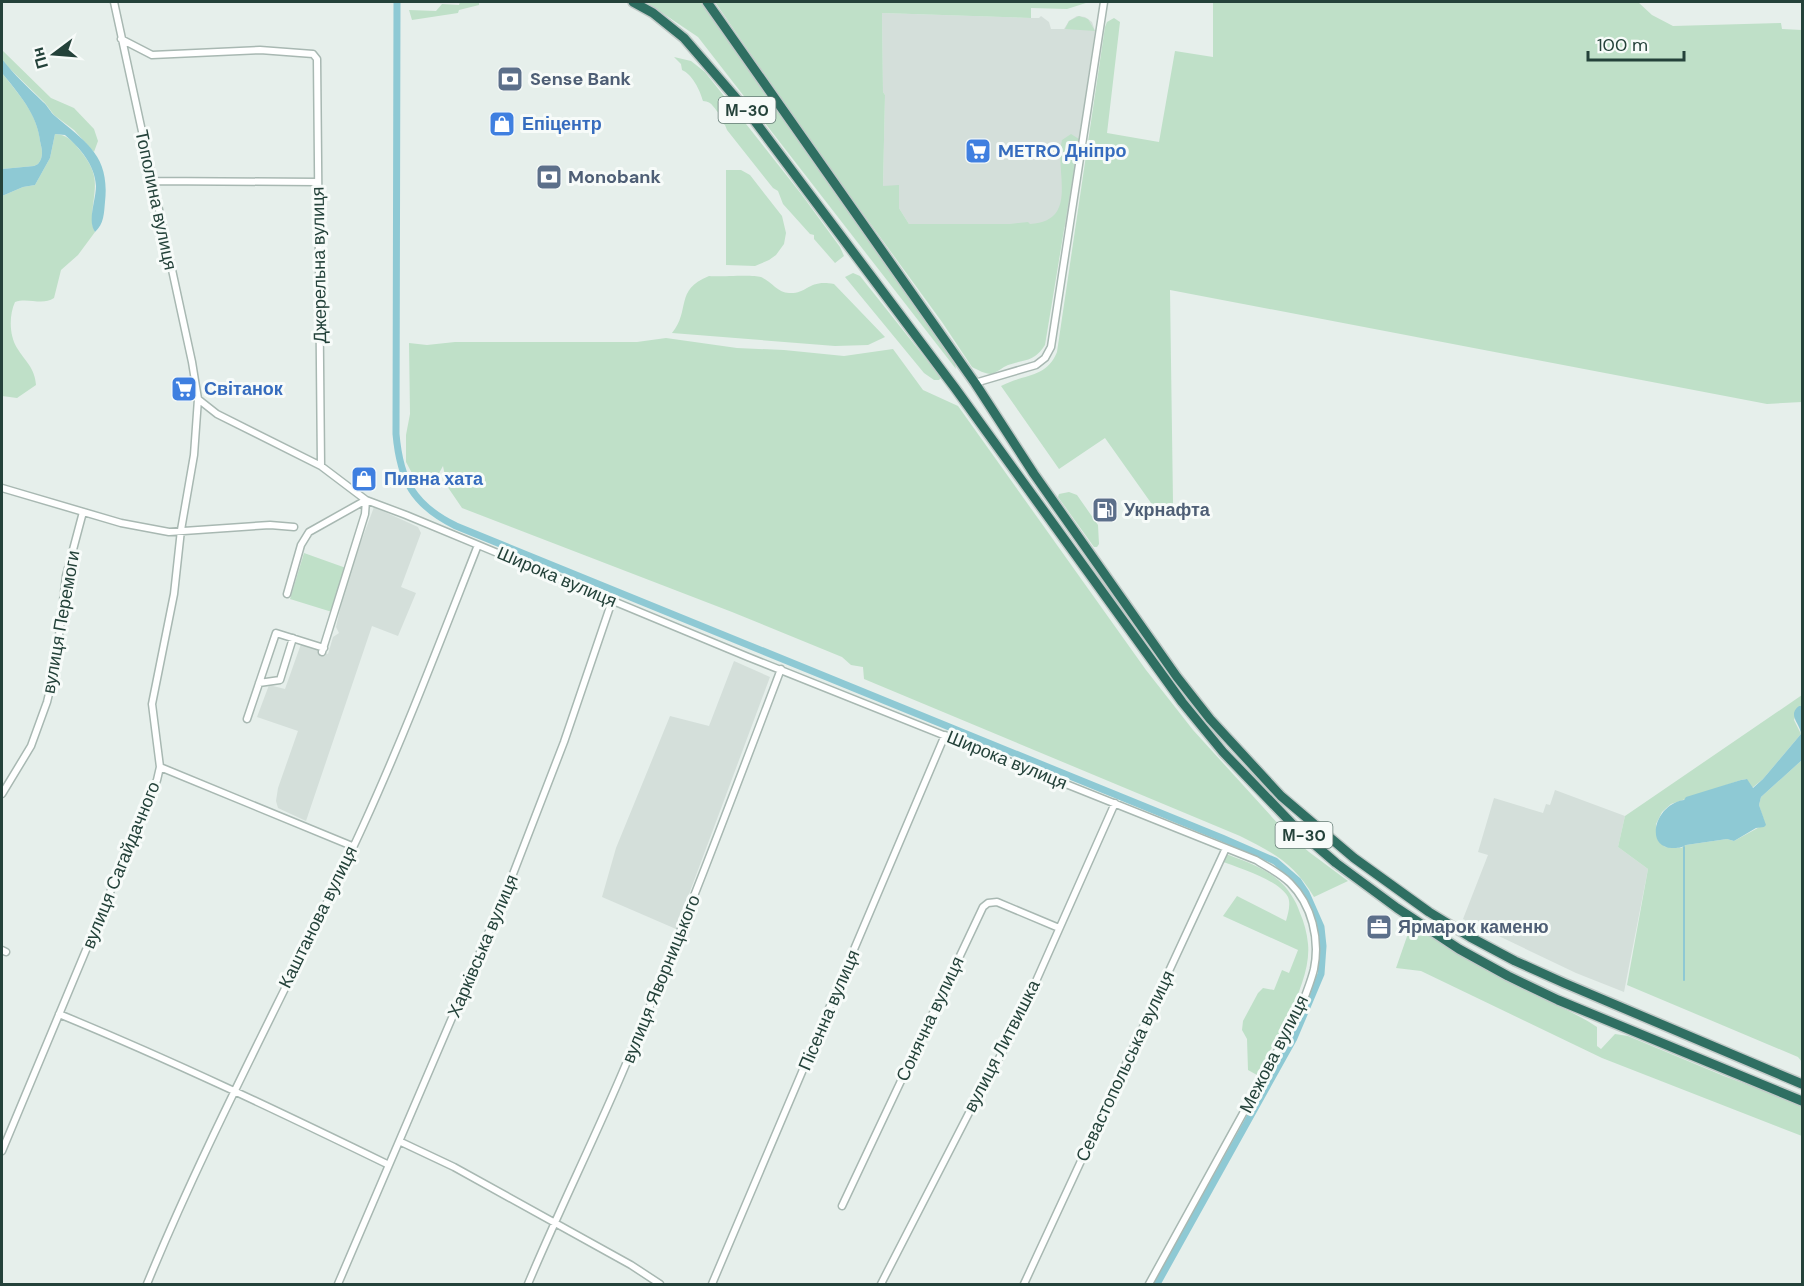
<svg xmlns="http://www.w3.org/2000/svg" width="1804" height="1286" font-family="'DM Sans',sans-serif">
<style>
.built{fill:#d4dfda}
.green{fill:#bfe0c8}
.water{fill:#8ec9d4}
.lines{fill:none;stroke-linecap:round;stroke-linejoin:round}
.stream{stroke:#8ec9d4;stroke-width:2}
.canal{stroke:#8ec9d4;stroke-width:7}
.minor-casing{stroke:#a8b8b2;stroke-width:9}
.highway-casing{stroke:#c2cac8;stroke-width:12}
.minor{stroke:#fff;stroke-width:6}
.highway{stroke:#2f6f62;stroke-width:9}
.labels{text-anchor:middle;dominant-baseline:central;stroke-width:6;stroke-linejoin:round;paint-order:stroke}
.shield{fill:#f7fbf9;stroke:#637a73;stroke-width:1.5}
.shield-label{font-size:16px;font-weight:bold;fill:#24423a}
.service-label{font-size:18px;font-weight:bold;fill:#4e5e75;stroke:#f7fbf9;text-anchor:start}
.shop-label{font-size:18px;font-weight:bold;fill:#366cbe;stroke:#f7fbf9;text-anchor:start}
.street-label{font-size:18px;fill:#24423a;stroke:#f7fbf9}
</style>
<rect width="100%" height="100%" fill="#e6efeb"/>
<path class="built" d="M882 13 1031 18H1039L1041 16 1049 22 1051 29H1064L1069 21 1077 16 1085 17 1092 22 1095 31 1066 227 909 224 899 208V186H883L885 95 883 92Z
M374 507 418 527 421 533 401 587 416 593 398 636 372 626 306 821 278 808 276 801 278 788 298 731 257 717 269 685 285 689 301 644 328 654 333 637 339 633 336 627 347 579Z
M734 661 770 677 676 929 602 897 616 848 670 716 709 726Z
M1555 790 1625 816 1618 847 1648 869 1624 992 1576 973 1463 919 1488 855 1478 852 1494 798 1543 813 1546 804 1550 805Z"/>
<path class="green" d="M460 2H479V5L459 10 458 13 412 20 409 10 436 11 442 4 459 5Z
M646 2H700L955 364 956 369 698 37Z
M715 2H1089L1067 9 1031 8V18L882 13 883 92 885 95 883 186 899 185V208L909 224H1010L1028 222 1030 224C1080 221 1054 171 1062 140L1071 134 1079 139 1045 345C1034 362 1026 359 1008 365 1003 367 996 373 991 374 985 374 978 370 972 367L942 322 821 156Z
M1213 2H1638L1652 15 1673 26 1781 23 1782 29 1802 30V402L1767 404 1170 290 1173 503 1161 517 1105 438 1059 469 1001 386C1023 374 1047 378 1057 352L1105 27 1107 22 1114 18 1120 22 1107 133 1159 142 1175 51 1213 57Z
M1079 16 1088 19 1095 31 1065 29 1069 21Z
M2 50 51 98 74 108 94 129 98 141 94 152 74 130 54 115 45 103 8 67 2 59Z
M674 57 691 61 705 72 802 195 840 247 844 256 835 263 814 239V235L810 234 783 204 778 191 773 188 727 130 725 125 720 121 718 117 721 115C714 110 713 101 703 101 700 90 692 74 682 70L681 64Z
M2 73C19 95 37 113 40 141 42 150 44 156 38 164L34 166 2 169Z
M55 134C66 135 71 139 78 148 85 156 92 166 94 176 98 192 87 220 95 232L78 255 61 270 54 298C42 306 28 297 15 302 9 315 9 335 17 348 25 361 35 368 36 385L17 398 2 396V196L23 187 35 185 50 158Z
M726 170H741L750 175 782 216 786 233 784 244 776 255 769 260 755 266 726 265Z
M853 273 860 276 941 378 939 380H934L924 373 845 277Z
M709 276C720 277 752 274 761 277 771 281 778 293 789 293 808 294 808 279 834 284L885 337 868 345 835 346 672 333C691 310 674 290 709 276Z
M666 338 737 348 784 350 844 356 893 349 923 390 958 406 1146 670 1193 730 1281 827 1309 852 1348 881 1314 897C1294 863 1274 853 1240 836L864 679 863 667 851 665 842 657 732 612 462 508 447 486 443 466 432 486 422 485 414 477 406 462V435L410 414 409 343 427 345 455 342H637Z
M1069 492 1077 495 1098 525 1099 544 1097 547H1094L1058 497 1059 494Z
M304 553 346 568 332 612 290 599Z
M1802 695V706H1799L1794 720 1801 734 1763 779 1752 788 1746 779 1741 780 1671 804 1662 812 1656 824 1659 841 1665 847 1681 848 1686 845 1727 839 1734 841 1765 824 1759 805 1761 797 1802 760V1062L1798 1057 1627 985 1648 869 1618 847 1625 816Z
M1223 853C1242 860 1261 866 1277 879 1287 887 1296 900 1300 913 1304 922 1307 933 1308 944 1312 983 1275 1040 1257 1075L1248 1070 1247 1039 1242 1030 1243 1021 1258 993 1263 988 1274 990 1282 970 1289 973 1298 950 1223 916 1237 896 1286 921C1288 914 1291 904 1288 897 1279 880 1239 868 1221 861Z
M1411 925C1444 945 1477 965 1511 983 1539 998 1570 1009 1597 1027V1046L1601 1049 1615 1034 1628 1036 1724 1076 1802 1105V1136L1602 1058 1421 971 1396 968Z"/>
<path class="water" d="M2 59C14 75 29 88 43 102 48 106 50 112 55 116 87 143 110 156 105 202 104 213 104 224 95 232 87 221 96 200 96 186 95 165 80 148 65 135L55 134 50 158 35 185 23 187 2 196V169L34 166 38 164C44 156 42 150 40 141 37 114 19 94 2 73Z
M1799 706H1802V760L1761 797 1759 805 1766 825 1764 827 1756 828 1734 841 1727 839 1686 845C1681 848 1678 848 1672 848 1644 847 1655 804 1684 800L1686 797 1741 780 1747 779 1753 788 1763 779 1801 734C1800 723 1787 715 1799 706Z"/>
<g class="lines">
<path class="stream" d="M1684 847V980"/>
<path class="canal" d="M397 2 396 434C400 480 413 505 456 526L1222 838 1275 861 1298 881 1306 893 1321 927 1323 946 1321 974 1294 1038 1157 1284"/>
<g class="minor-casing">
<path id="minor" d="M121 39 152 55 260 50 313 54 317 59 321 466
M152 181 318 182
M975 383 1036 365 1045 358 1051 347 1104 2
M198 399 217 414 321 466 366 500 406 515 748 657 1256 860C1267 867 1280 873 1290 883 1312 905 1320 939 1314 969 1311 982 1305 995 1301 1008L1149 1284
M2 488 121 523 169 532 270 525 294 527
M287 594 301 545 309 532 366 500
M322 652 365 514 366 500
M259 683 280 680 293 638
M247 719 276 633 324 648
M160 767 352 846
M2 794 31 746 47 702 55 669 66 576 83 512
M2 950 6 952
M59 1014C171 1060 280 1112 389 1165
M401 1142 454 1167 631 1265 660 1284
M2 1151 157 780 160 767 152 704 174 594 181 530 194 455 198 399 192 362 114 2
M842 1206 983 907 988 903 997 902 1059 928
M147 1284C211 1128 293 979 363 826 405 734 441 639 478 545
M338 1284 508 887 564 742 612 601
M528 1284C559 1210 595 1138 626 1064 681 933 731 801 781 669
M712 1284 945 735
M881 1284 972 1107 1013 1033 1115 803
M1024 1284 1226 848"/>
</g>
<g class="highway-casing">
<path id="highway" d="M633 2 653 13 684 38 748 112 955 388 1182 702 1223 752 1299 831 1336 863 1397 908 1459 949 1508 976 1558 1000 1802 1101
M707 2 975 383 1034 474 1177 677 1210 719 1281 796 1354 858 1429 912 1470 937 1515 961 1564 983 1802 1084"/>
</g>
<use href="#minor" class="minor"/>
<use href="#highway" class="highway"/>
</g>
<defs>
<g id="bank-square" transform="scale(1.35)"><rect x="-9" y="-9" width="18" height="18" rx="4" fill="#5c6f8a" stroke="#f7fbf9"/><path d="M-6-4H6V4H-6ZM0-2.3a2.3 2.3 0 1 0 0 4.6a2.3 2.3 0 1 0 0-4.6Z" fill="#fff"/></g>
<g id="shop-square" transform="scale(1.35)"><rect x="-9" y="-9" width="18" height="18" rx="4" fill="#3f7fe0" stroke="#f7fbf9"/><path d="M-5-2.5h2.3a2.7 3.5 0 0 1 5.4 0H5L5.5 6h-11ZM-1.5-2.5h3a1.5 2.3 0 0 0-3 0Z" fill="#fff"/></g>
<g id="supermarket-square" transform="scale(1.35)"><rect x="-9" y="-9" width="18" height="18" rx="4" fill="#3f7fe0" stroke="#f7fbf9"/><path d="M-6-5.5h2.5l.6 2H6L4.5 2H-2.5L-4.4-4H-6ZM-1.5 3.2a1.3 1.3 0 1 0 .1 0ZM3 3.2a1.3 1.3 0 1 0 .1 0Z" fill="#fff"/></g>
<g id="fuel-square" transform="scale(1.35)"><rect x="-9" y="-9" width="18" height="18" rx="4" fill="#5c6f8a" stroke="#f7fbf9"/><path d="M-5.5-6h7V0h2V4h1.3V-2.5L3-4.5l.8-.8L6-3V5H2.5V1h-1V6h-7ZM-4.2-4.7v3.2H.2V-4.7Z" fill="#fff"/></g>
<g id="office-square" transform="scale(1.35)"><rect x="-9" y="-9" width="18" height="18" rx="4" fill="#5c6f8a" stroke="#f7fbf9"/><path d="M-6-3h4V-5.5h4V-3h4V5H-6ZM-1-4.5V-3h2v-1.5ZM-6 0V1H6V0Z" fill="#fff"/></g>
</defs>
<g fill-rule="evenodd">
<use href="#bank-square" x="510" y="79"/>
<use href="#shop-square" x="502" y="124"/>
<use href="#supermarket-square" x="978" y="151"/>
<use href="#bank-square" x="549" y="177"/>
<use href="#supermarket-square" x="184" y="389"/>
<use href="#shop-square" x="364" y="479"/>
<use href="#fuel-square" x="1105" y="510"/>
<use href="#office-square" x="1379" y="927"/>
</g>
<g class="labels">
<g class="shield">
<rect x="718.5" y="97" width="57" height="26" rx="4.5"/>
<rect x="1275.5" y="822" width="57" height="26" rx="4.5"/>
</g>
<g class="shield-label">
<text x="747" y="110">М-30</text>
<text x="1304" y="835">М-30</text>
</g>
<g class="service-label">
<text x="530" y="79">Sense Bank</text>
<text x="568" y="177">Monobank</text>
<text x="1124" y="510">Укрнафта</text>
<text x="1398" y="927">Ярмарок каменю</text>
</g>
<g class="shop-label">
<text x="522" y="124">Епіцентр</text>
<text x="998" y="151">METRO Дніпро</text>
<text x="204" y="389">Світанок</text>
<text x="384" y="479">Пивна хата</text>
</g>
<g class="street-label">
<text transform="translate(156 200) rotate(78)">Тополина вулиця</text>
<text transform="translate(319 265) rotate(-91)">Джерельна вулиця</text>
<text transform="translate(557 577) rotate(23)">Широка вулиця</text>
<text transform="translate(61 622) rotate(-80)">вулиця Перемоги</text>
<text transform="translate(1007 760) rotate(22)">Широка вулиця</text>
<text transform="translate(121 865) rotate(-68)">вулиця Сагайдачного</text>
<text transform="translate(318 917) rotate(-64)">Каштанова вулиця</text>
<text transform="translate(483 946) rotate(-67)">Харківська вулиця</text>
<text transform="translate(661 979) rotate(-68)">вулиця Яворницького</text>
<text transform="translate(829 1010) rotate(-67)">Пісенна вулиця</text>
<text transform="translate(930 1019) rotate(-65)">Сонячна вулиця</text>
<text transform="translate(1002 1046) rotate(-63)">вулиця Литвишка</text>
<text transform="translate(1274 1054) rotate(-63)">Межова вулиця</text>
<text transform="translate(1125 1066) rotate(-65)">Севастопольська вулиця</text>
</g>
</g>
<rect width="1804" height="1286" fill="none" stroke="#24423a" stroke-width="6"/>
<g transform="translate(54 54) rotate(254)" stroke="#f7fbf9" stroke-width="4.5" paint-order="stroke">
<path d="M0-4.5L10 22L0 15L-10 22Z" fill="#24423a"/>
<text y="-9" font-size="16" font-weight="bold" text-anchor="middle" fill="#24423a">Пн</text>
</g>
<path d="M1588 51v9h96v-9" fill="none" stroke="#24423a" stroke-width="3"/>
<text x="1597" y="51" font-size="18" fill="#24423a" stroke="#f7fbf9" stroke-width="4.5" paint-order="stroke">100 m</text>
</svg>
